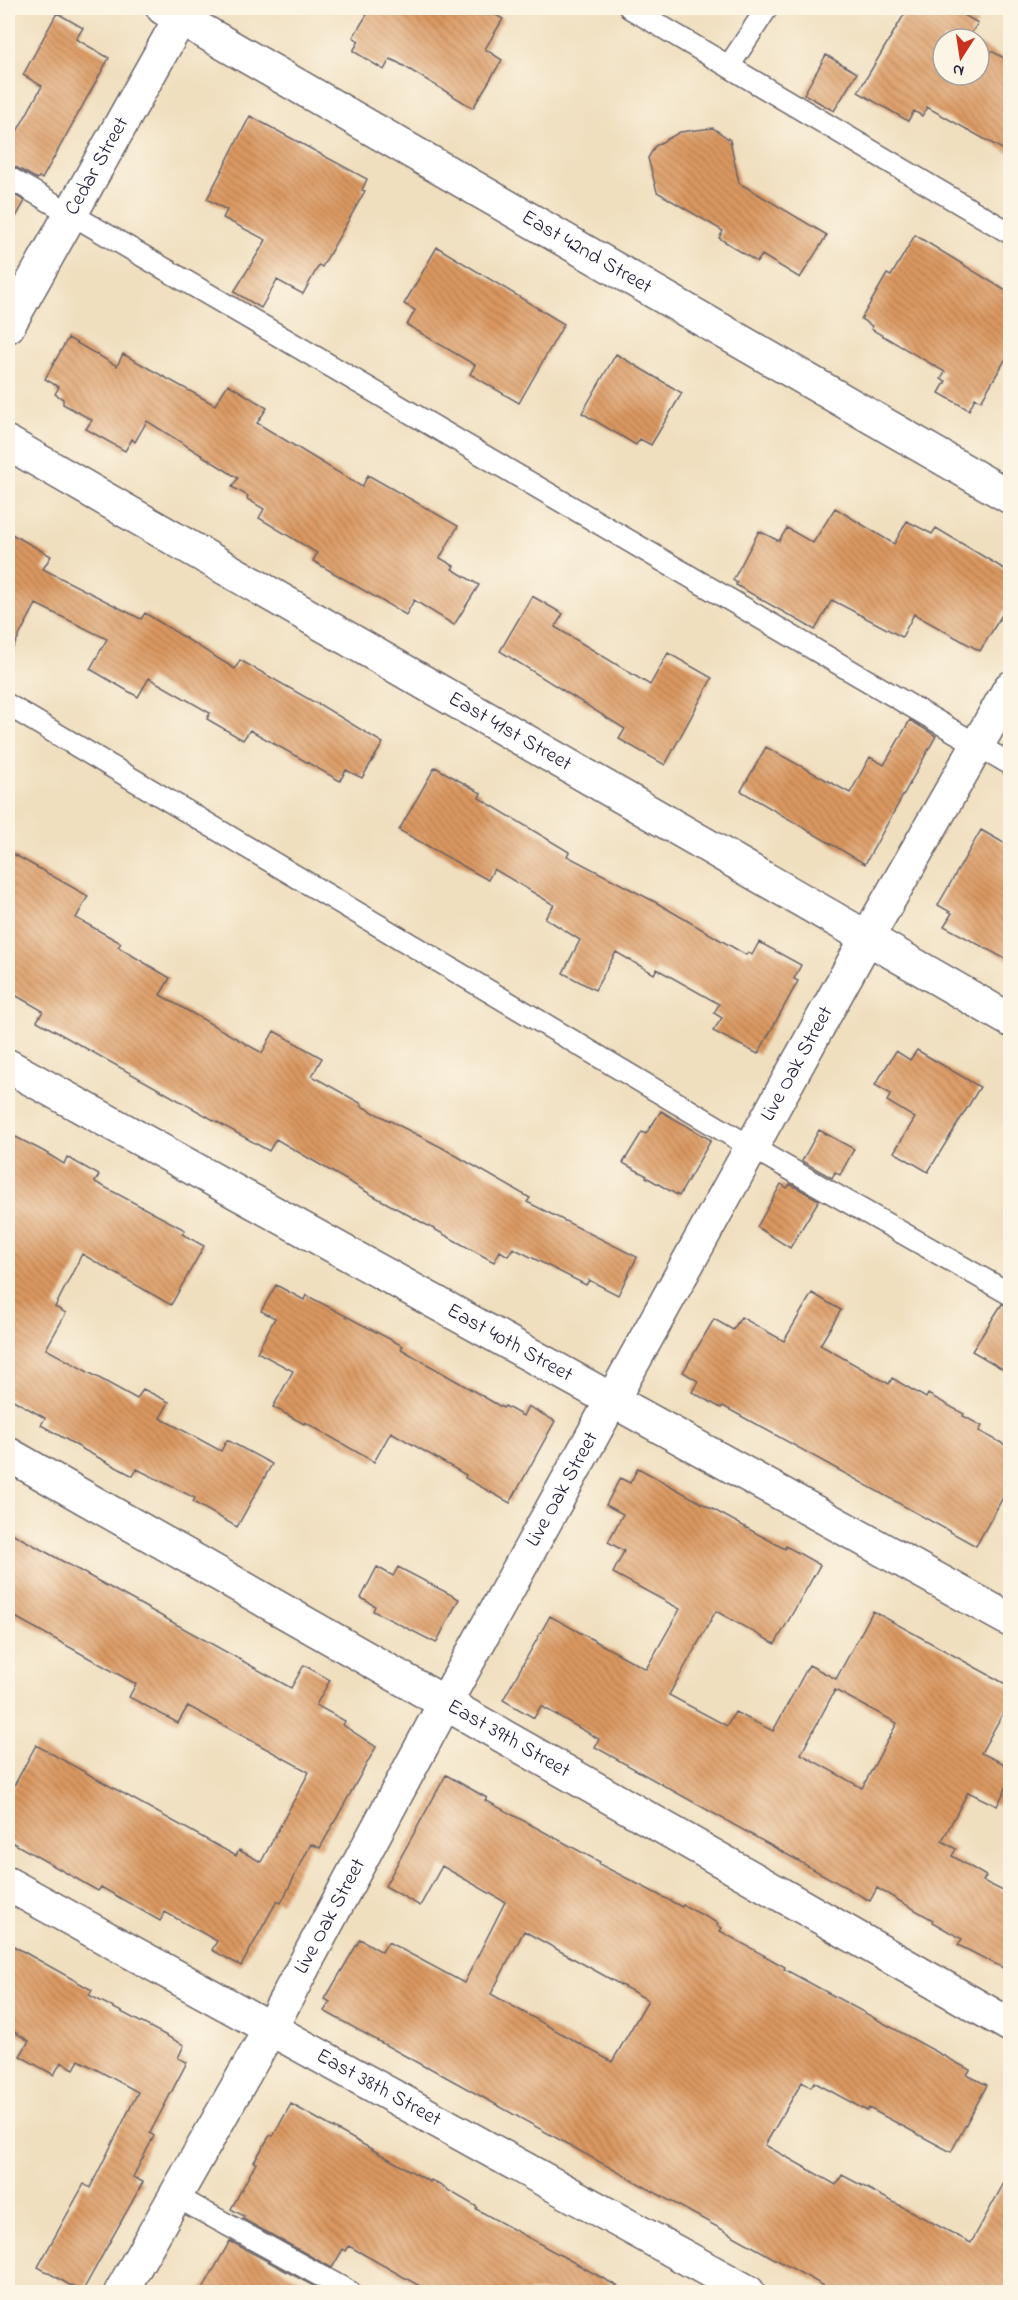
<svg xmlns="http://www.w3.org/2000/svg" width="1018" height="2300" font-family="'Indie Flower',sans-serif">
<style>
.building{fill:url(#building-back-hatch);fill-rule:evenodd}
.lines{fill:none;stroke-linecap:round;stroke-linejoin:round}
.lane-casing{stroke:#6a6469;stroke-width:24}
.street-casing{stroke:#6a6469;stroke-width:36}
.lane{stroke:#fff;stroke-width:21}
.street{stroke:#fff;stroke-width:33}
.labels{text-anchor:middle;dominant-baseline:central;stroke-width:4.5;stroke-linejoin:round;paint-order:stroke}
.street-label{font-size:21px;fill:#22223b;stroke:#fcf5e5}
</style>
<defs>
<pattern id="building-back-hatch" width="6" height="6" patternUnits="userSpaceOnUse" patternTransform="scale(1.5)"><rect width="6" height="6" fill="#db9860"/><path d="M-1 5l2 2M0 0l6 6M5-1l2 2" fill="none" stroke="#b17c50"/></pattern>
</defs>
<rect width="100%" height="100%" fill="#fcf5e5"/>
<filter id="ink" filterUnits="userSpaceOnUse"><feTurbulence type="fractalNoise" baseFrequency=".0167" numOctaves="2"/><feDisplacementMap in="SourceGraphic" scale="12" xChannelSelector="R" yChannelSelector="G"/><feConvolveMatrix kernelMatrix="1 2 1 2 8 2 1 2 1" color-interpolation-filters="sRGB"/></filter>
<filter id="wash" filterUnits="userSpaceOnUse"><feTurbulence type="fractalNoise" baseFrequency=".008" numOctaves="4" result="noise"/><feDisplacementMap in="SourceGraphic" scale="24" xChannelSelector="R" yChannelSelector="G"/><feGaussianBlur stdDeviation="1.35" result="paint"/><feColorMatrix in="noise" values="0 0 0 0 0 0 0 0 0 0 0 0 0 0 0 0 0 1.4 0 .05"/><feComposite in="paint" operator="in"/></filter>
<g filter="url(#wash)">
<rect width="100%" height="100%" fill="#f0dfbf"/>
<g id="blocks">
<path class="building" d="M371 8H484L503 19 485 49 502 60 473 108 397 62 390 59 384 70 353 51 359 41 353 37Z
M908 8H952L978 23 970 35 973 36 971 39H943V75H979V44L1011 62V154L927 107 922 116 914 111 908 121 858 92Z
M57 13 83 28 76 39 109 58 42 179 39 177 37 179 14 166 8 164V148L42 86 23 75Z
M826 55 857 73 834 111 804 94Z
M250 116 367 179 362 190 365 191 322 267 319 265 303 294 277 280 261 308 234 292 266 240 223 218 227 210 207 199Z
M713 128 730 140 739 183 827 235 800 278 762 255 757 262 719 238 723 231 657 192 648 158 655 146 680 132Z
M8 191 25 201 8 231Z
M915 235 1011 294V350L981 401 975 398 969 410 939 393 946 381 941 379 945 372 871 329 872 326 861 319 887 274 891 276Z
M437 247 564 324 519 403 470 374 475 365 407 325 415 310 404 304Z
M68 338 117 366 123 354 215 405 228 384 267 408 257 423 362 487 368 475 458 526 440 558 454 566 452 569 479 585 454 625 414 600 406 615 313 561 317 553 259 518 264 509 247 499 248 496 232 487 238 478 147 421 135 442 132 439 125 451 86 429 92 420 63 404V399L55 394 59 387 45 379Z
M616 354 682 393 651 445 640 439 636 445 582 413Z
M835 508 894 544 907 521 932 534 936 528 1011 573V600L980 651 914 614 902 637 832 600 815 630 736 585 737 583 733 580 759 531 779 541 787 528 813 543Z
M8 532 51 556 43 569 141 619 145 613 235 669 240 660 319 705V704L383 743 362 778 346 770 340 781 250 730 243 740 207 719 210 713 149 678 138 697 90 669 107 639 36 604 8 657Z
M532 596 563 614 555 627 650 685 668 653 712 678 665 765 619 739 625 729 500 651Z
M910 720 936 736 865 864 741 791 766 747 850 793 870 757 884 765Z
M435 767 481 793 479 798 569 852 567 856 657 903 746 955 748 952 752 955 759 942 801 965 794 979 798 981 758 1054 713 1031 722 1018 714 1013 719 1004 657 969 654 974 616 952 595 990 563 973 580 940 545 918 554 905 494 869 488 880 399 830Z
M981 830 1011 847V962L944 926 952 913 938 905Z
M8 851 88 896 76 918 121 943 118 947 170 978 160 995 262 1053 274 1031 322 1058 312 1076 362 1104 361 1106 441 1147 530 1198 527 1202 637 1257 618 1295 589 1280 586 1285 513 1248 508 1256 500 1251 494 1262 372 1195 276 1139 269 1151 37 1021 43 1011 8 991Z
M917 1050 980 1087 928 1172 894 1152 915 1118 887 1101 891 1094 875 1085 896 1051 910 1060Z
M661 1111 711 1140 679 1196 646 1177 647 1176 623 1163 642 1132 646 1134Z
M819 1130 854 1149 840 1175 835 1172 832 1178 802 1161Z
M8 1133 43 1151 64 1164 67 1157 99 1175 95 1182 185 1230 182 1234 204 1246 171 1305 82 1254 55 1307 66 1313 46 1349 137 1399 143 1389 169 1402 160 1418 221 1451 227 1440 272 1464 237 1527 193 1502 195 1498 137 1469 133 1476 86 1451 41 1425 45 1418 8 1397Z
M781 1184 787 1188 790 1184 819 1200 790 1248 757 1227Z
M276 1285 304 1300 306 1295 403 1346 401 1349 503 1408 505 1406 523 1416 528 1406 555 1421 510 1503 465 1478 466 1475 391 1432 374 1462 305 1422 304 1424 273 1407 293 1371 257 1352 275 1318 261 1311Z
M812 1293 841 1310 820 1345 889 1384 892 1378 926 1398 928 1394 964 1414 963 1416 982 1426 979 1431 1011 1448V1483L976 1546 723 1406 721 1408 692 1392 698 1381 683 1372 714 1319 733 1330 741 1317 784 1341Z
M1002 1304 1011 1307V1374L972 1351Z
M638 1468 785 1549 786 1546 820 1565 775 1644 716 1611 669 1695 727 1726 735 1712 773 1731 809 1665 836 1679 873 1611 1011 1687V1699L981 1753 1011 1767V1778L997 1806 968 1792 942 1841 956 1849 952 1856 986 1876 983 1881 1011 1895V1972L958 1945 962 1939 932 1922 933 1920 877 1888 870 1901 595 1747 599 1739 541 1706 534 1718 503 1700 550 1616 646 1669 680 1609 613 1573 624 1551 608 1542 623 1514 606 1505 620 1478 630 1483ZM835 1690 897 1723 862 1788 801 1754Z
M8 1531 291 1688 304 1665 330 1680 316 1705 345 1721 343 1725 376 1747 320 1848 311 1844 281 1903 277 1901 241 1966 212 1950 217 1941 165 1912 160 1921 101 1887 98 1891 8 1840V1797L36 1745 236 1856 239 1850 261 1862 309 1772 188 1706 178 1723 129 1697 136 1684 8 1613Z
M377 1567 393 1576 398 1567 459 1599 436 1643 373 1611 375 1606 361 1598Z
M446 1775 487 1798 485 1800 600 1862 599 1864 682 1907 683 1905 718 1923 717 1925 722 1928 720 1931 785 1967 784 1969 970 2070 967 2075 987 2085 951 2152 869 2108 867 2111 814 2082 811 2087 802 2082 765 2145 836 2185 842 2175 971 2243 1011 2170V2292H835L428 2067 427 2068 324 2011 330 2002 325 1999 360 1939 382 1952 388 1942 464 1983 505 1902 442 1866 420 1906 385 1886ZM524 1931 648 2000 612 2062 491 1994Z
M8 1943 92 1990 89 1995 184 2045 178 2058 187 2062 150 2133 154 2136 133 2177 143 2182 82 2292 38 2267 84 2184 90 2188 138 2092 79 2060 74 2069 61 2062 54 2075 20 2056 29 2041 8 2028Z
M291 2104 430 2182 431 2180 477 2207 476 2209 628 2292H430L349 2246 346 2251 343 2249 332 2268 243 2219 244 2216 231 2209 256 2163 254 2162 270 2135 273 2136Z
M230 2241 319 2289 317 2292H201Z"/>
</g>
</g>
<g filter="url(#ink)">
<use href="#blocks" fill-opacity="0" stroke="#6a6469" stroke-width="1.5"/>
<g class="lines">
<g class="lane-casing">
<path id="lane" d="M630 8 1010 233
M729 66 767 8
M8 177 1010 764
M8 705 751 1147 1010 1294
M175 2196 350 2292"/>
</g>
<g class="street-casing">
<g id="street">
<path id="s1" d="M163 8 1010 497"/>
<path id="s2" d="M8 326 186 8"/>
<path id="s3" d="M8 443 1010 1020"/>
<path id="s4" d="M8 1066 1010 1620"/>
<path id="s5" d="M8 1454 1010 2025"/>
<path id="s6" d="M8 1884 748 2292"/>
<path id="s7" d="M121 2292 270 2029 445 1703 867 938 1010 688"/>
</g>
</g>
<use href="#lane" class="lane"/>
<use href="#street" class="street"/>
</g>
</g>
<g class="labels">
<g class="street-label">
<text stroke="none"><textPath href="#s2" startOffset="183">Cedar Street</textPath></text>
<text stroke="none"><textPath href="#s1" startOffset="489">East 42nd Street</textPath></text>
<text stroke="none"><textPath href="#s3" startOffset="579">East 41st Street</textPath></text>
<text stroke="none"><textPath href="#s7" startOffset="1402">Live Oak Street</textPath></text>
<text stroke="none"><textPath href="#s4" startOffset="573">East 40th Street</textPath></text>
<text stroke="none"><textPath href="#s7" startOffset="916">Live Oak Street</textPath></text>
<text stroke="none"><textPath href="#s5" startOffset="576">East 39th Street</textPath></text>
<text stroke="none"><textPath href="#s7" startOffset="430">Live Oak Street</textPath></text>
<text stroke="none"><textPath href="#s6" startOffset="423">East 38th Street</textPath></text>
</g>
</g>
<rect width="1018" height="2300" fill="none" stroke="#fcf5e5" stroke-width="30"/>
<g transform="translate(961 57) rotate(192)"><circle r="28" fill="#fcf5e5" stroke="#a5a1a1" stroke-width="1.5"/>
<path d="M0-4.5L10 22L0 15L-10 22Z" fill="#c8321e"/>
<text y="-9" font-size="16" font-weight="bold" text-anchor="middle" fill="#22223b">N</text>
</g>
</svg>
